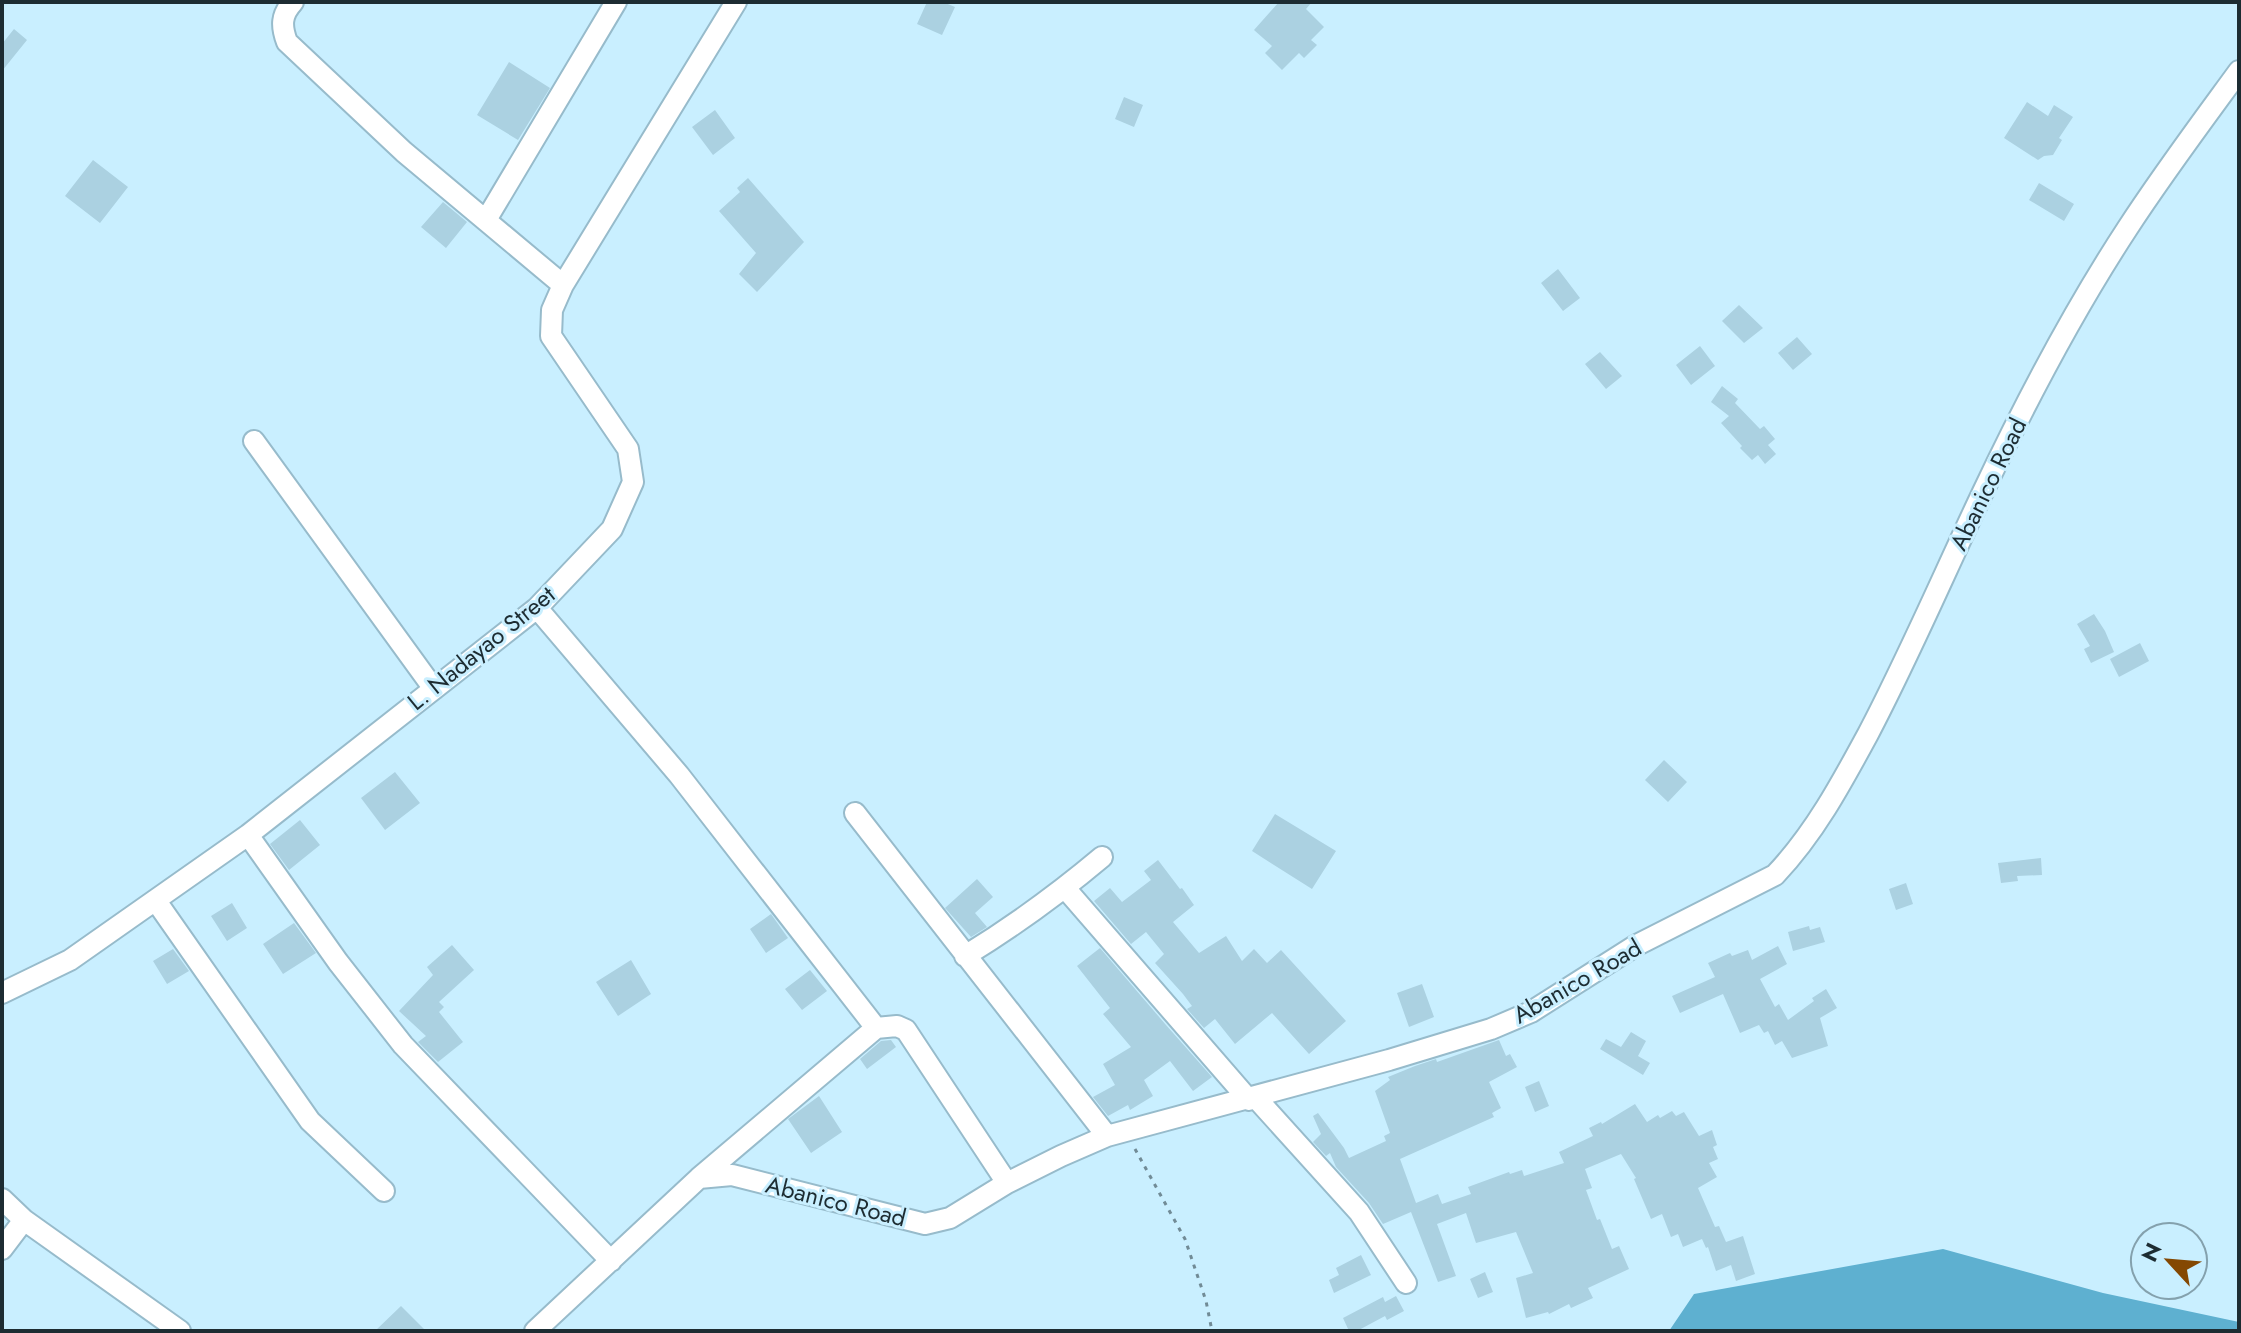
<svg xmlns="http://www.w3.org/2000/svg" width="2241" height="1333" font-family="Jost,sans-serif">
<style>
.water{fill:#5eb0d0}
.building{fill:#abd1e1}
.lines{fill:none;stroke-linecap:round;stroke-linejoin:round}
.minor-casing{stroke:#97bbcb;stroke-width:24}
.path{stroke:#718b96;stroke-width:3;stroke-dasharray:4 6;stroke-linecap:butt}
.minor{stroke:#fff;stroke-width:20}
.labels{text-anchor:middle;dominant-baseline:central;stroke-width:6;stroke-linejoin:round;paint-order:stroke}
.street-label{font-size:24px;fill:#1d2c32;stroke:#c9efff}
</style>
<rect width="100%" height="100%" fill="#c9efff"/>
<path class="water" d="M1943 1249 2103 1293 2239 1322V1331H1669L1694 1294Z"/>
<path class="building" d="M927 2H943L955 7 942 35 917 24Z
M1279 2H1312L1306 9 1324 27 1311 40 1317 45 1304 58 1299 53 1282 70 1265 53 1272 46 1254 30Z
M14 29 27 40 2 71V44Z
M509 62 550 88 518 140 477 115Z
M1124 97 1143 105 1134 127 1115 119Z
M2027 102 2048 116 2054 105 2073 117 2059 138 2062 140 2053 155 2044 156 2038 160 2004 138Z
M715 110 735 138 713 155 692 127Z
M93 160 128 187 100 223 65 196Z
M748 178 804 242 757 292 739 274 756 253 719 211 740 192 737 188Z
M2039 183 2074 204 2064 221 2029 200Z
M443 202 467 222 446 248 421 227Z
M1558 269 1580 298 1563 311 1541 283Z
M1739 305 1763 328 1744 343 1722 321Z
M1797 337 1812 354 1793 370 1778 353Z
M1700 346 1715 366 1691 385 1676 365Z
M1600 352 1622 376 1606 389 1585 364Z
M1722 386 1738 399 1735 403 1760 429 1764 426 1775 439 1768 445 1776 454 1765 464 1758 455 1752 460 1740 448 1742 446 1721 423 1729 416 1711 402Z
M2094 614 2105 631 2114 652 2091 663 2084 649 2090 646 2077 624Z
M2140 643 2149 661 2119 677 2110 659Z
M1664 760 1687 782 1668 802 1645 780Z
M395 772 420 803 385 830 361 798Z
M1275 814 1336 851 1312 889 1252 851Z
M300 820 320 845 289 870 270 844Z
M2041 858 2042 875 2017 876 2018 881 2001 883 1998 863Z
M1158 860 1180 889 1182 888 1194 905 1173 922 1199 953 1226 936 1242 961 1254 949 1267 963 1281 950 1346 1021 1309 1054 1272 1013 1235 1044 1215 1019 1204 1028 1187 1009 1192 1006 1183 994 1155 963 1164 954 1146 932 1131 944 1094 901 1110 888 1122 902 1151 880 1144 871Z
M977 879 993 897 975 913 987 927 971 937 945 908Z
M1906 883 1913 904 1896 910 1889 889Z
M232 903 247 928 227 941 211 916Z
M771 914 788 938 766 953 750 929Z
M294 923 316 953 283 974 263 944Z
M1809 926 1810 930 1820 927 1825 942 1793 951 1788 932Z
M452 945 474 970 439 1002 444 1007 439 1012 463 1042 438 1062 418 1042 426 1036 399 1011 433 975 427 967Z
M1778 946 1787 964 1760 979 1775 1007 1779 1004 1788 1020 1814 1001 1812 998 1826 989 1837 1008 1820 1018 1828 1046 1792 1058 1782 1041 1775 1045 1768 1031 1764 1033 1759 1025 1740 1033 1723 994 1680 1013 1672 996 1715 977 1708 963 1730 953 1732 956 1748 950 1752 960Z
M1100 948 1166 1025 1212 1077 1193 1091 1170 1061 1144 1080 1153 1096 1130 1110 1128 1105 1108 1116 1093 1097 1115 1085 1103 1064 1131 1047 1103 1014 1110 1008 1077 966Z
M173 949 189 971 167 984 153 961Z
M631 960 651 994 618 1016 596 982Z
M810 970 827 991 802 1010 785 989Z
M1422 984 1434 1017 1409 1027 1397 993Z
M1631 1032 1646 1041 1638 1056 1650 1063 1643 1075 1600 1049 1606 1039 1621 1047Z
M891 1040 896 1047 867 1069 860 1059 881 1041Z
M1499 1040 1506 1056 1510 1054 1517 1067 1489 1082 1501 1108 1492 1113 1494 1117 1400 1159 1416 1203 1438 1194 1442 1204 1471 1194 1468 1187 1509 1172 1510 1174 1522 1170 1524 1176 1564 1163 1559 1152 1593 1136 1589 1128 1601 1122 1602 1124 1635 1104 1647 1122 1658 1115 1660 1118 1672 1111 1676 1116 1684 1112 1699 1136 1712 1130 1717 1145 1713 1147 1718 1159 1709 1163 1717 1177 1698 1188 1715 1227 1719 1226 1726 1242 1743 1236 1755 1274 1736 1281 1731 1265 1716 1271 1708 1247 1706 1248 1702 1239 1683 1247 1678 1234 1671 1237 1662 1214 1651 1219 1634 1179 1636 1178 1621 1154 1585 1169 1592 1188 1586 1190 1597 1220 1600 1219 1612 1249 1619 1246 1629 1269 1588 1288 1593 1298 1571 1308 1569 1304 1549 1314 1548 1312 1526 1318 1516 1278 1533 1273 1516 1232 1476 1243 1466 1213 1437 1224 1456 1276 1438 1282 1411 1212 1383 1224 1369 1203 1336 1167 1330 1153 1326 1156 1313 1142 1321 1134 1313 1116 1318 1113 1344 1148 1349 1158 1386 1141 1384 1136 1390 1133 1375 1091 1390 1080 1388 1077 1415 1066 1436 1059 1437 1062Z
M1539 1081 1549 1106 1535 1112 1525 1087Z
M819 1096 842 1132 811 1153 788 1119Z
M1361 1255 1371 1275 1334 1293 1329 1280 1339 1275 1336 1268Z
M1485 1272 1493 1292 1478 1298 1470 1279Z
M1396 1296 1404 1311 1387 1320 1385 1316 1357 1331H1349L1343 1318 1383 1297 1385 1302Z
M401 1306 426 1331H375Z"/>
<g class="lines">
<g class="minor-casing">
<path id="minor" d="M293 2C281 15 281 26 287 42L404 152 563 285
M486 220 616 2
M254 441 434 689
M537 608 679 775 876 1028
M855 813 1107 1136
M248 835 338 962 403 1045 611 1261
M1065 888 1249 1100
M156 901 310 1121 384 1191
M965 956C1014 926 1058 894 1102 857
M2 993 70 960 248 835 537 608 612 529 633 482 628 449 551 336 552 310 563 285 736 2
M1256 1098 1359 1212 1406 1283
M699 1178 876 1028 897 1026 906 1030 1007 1183
M2 1199 24 1220 180 1331
M2 1249 24 1220
M535 1331 699 1178 732 1175 925 1224 950 1218 1007 1183 1061 1156 1107 1136 1389 1060 1491 1029 1531 1012 1635 946 1775 875C1814 834 1841 784 1868 734 1909 656 1944 574 1982 494 2025 403 2072 313 2127 229 2162 175 2201 123 2239 71"/>
</g>
<path class="path" d="M1135 1149 1185 1239 1206 1301 1212 1331"/>
<use href="#minor" class="minor"/>
</g>
<g class="labels">
<g class="street-label">
<text transform="translate(1988 484) rotate(-64)">Abanico Road</text>
<text transform="translate(481 648) rotate(-39)">L. Nadayao Street</text>
<text transform="translate(1577 981) rotate(-30)">Abanico Road</text>
<text transform="translate(836 1201) rotate(14)">Abanico Road</text>
</g>
</g>
<rect width="2241" height="1333" fill="none" stroke="#1d2c32" stroke-width="8"/>
<g transform="translate(2169 1261) rotate(296)"><circle r="38" fill="#c9efff" stroke="#84a1ad" stroke-width="2"/>
<path d="M0-6L14 30L0 20L-14 30Z" fill="#844802"/>
<text y="-12" font-size="22" font-weight="bold" text-anchor="middle" fill="#1d2c32">N</text>
</g>
</svg>
